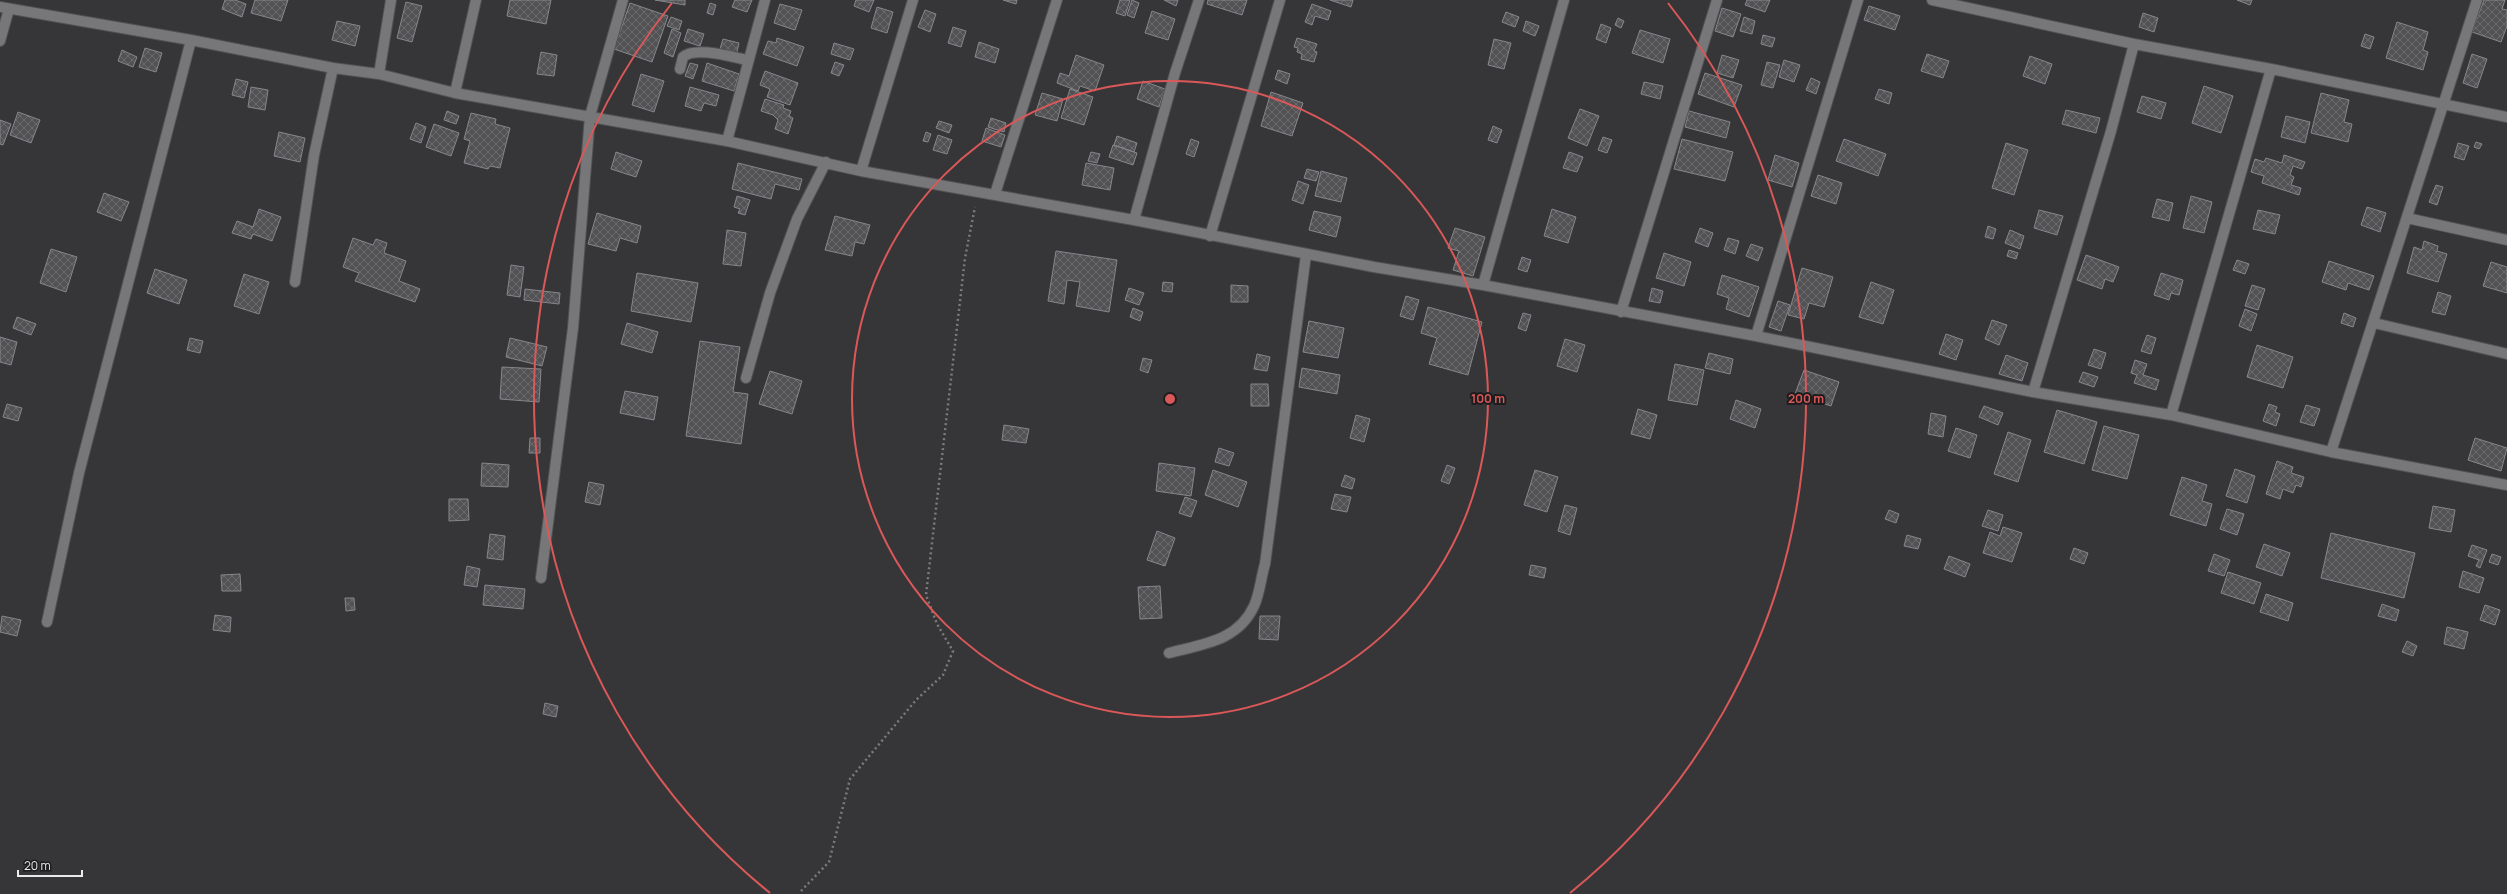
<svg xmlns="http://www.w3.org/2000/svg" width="2507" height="894" font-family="Manrope,sans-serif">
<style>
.building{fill:url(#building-cross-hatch);stroke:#86878a}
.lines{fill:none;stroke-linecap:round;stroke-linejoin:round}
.minor-casing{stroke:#525255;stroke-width:12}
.path{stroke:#7b7b7d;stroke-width:2.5;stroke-dasharray:2 3;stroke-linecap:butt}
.minor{stroke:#77777a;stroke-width:10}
.ring{fill:none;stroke:#db5859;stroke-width:2}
.centre{fill:#db5859;stroke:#1d1d1f;stroke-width:2}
.ring-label{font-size:12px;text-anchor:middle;font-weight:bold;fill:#db5859;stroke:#1d1d1f;stroke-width:4;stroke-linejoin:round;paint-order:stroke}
</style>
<defs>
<pattern id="building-cross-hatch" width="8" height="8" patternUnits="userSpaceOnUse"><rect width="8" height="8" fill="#525255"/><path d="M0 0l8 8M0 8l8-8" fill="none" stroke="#6b6b6e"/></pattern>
</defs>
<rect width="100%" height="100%" fill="#363638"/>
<path class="building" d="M225 0H235L246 4 242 17 222 9Z
M255 0H288L281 21 251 13Z
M510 0H551L546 24 507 16Z
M655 0H685V5Z
M735 0H752L747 12 732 7Z
M856 0H874L869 12 854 6Z
M1003 0H1017L1016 4Z
M1120 0H1130L1125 16 1116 13Z
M1132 0 1139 3 1134 18 1127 15Z
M1164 0H1178L1176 6Z
M1208 0H1247L1242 15 1207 4Z
M1330 0H1353L1351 7Z
M1747 0H1770L1765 12 1745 5Z
M2237 0H2252L2250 5Z
M2484 0H2505L2502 9 2507 10V26L2501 42 2472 32Z
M406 2 422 6 412 42 397 38Z
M630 3 668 16 652 62 614 49Z
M710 3 716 5 713 15 707 13Z
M780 4 802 10 795 30 774 23Z
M1312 4 1331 11 1328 20 1315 16 1312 25 1305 22Z
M1869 6 1900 16 1895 30 1864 20Z
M877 7 893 12 887 33 871 28Z
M1722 8 1741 14 1733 37 1715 31Z
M925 10 936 14 930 32 918 27Z
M1152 11 1175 19 1168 40 1145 33Z
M1506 12 1519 17 1515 27 1502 22Z
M2143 13 2158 18 2154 32 2139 27Z
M671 17 682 21 679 30 667 26Z
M1744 17 1755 21 1752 34 1740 31Z
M1618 18 1624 21 1621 28 1615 25Z
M337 21 360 26 355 46 332 40Z
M1526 21 1539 26 1535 36 1523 31Z
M2397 22 2428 32 2423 50 2428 52 2423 70 2386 58Z
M1601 24 1611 28 1606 43 1596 39Z
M953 27 966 31 961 47 948 43Z
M672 29 681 33 673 57 664 53Z
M688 29 704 34 700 46 684 41Z
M1640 30 1670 39 1663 63 1632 53Z
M2365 34 2374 37 2370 49 2361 46Z
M1763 35 1775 38 1772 47 1761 44Z
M777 38 804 47 797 66 763 54 768 41 776 43Z
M1297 38 1317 44 1314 51 1317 52 1314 62 1301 59 1302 54 1297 52 1298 48 1294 47Z
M723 39 739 43 736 56 719 52Z
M1494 39 1511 43 1504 69 1488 65Z
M979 42 999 49 995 63 975 57Z
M834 43 854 49 850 60 831 54Z
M145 48 162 53 156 72 139 67Z
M122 50 137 57 133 67 118 61Z
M541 52 557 55 554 76 537 74Z
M1927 54 1949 61 1943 78 1921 71Z
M2472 54 2487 59 2477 88 2463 83Z
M1076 55 1104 65 1095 91 1080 86 1078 91 1057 83 1060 73 1069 76Z
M1722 55 1739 60 1733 78 1717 73Z
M2030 56 2052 64 2045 84 2023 76Z
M1784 60 1800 65 1794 82 1779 77Z
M835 62 844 65 839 76 831 73Z
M1767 62 1780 65 1773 88 1761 85Z
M690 63 698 65 693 79 685 76Z
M707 63 739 74 734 91 702 81Z
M1278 70 1290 74 1287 84 1275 79Z
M765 71 798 83 790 105 767 97 770 89 760 85Z
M1705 73 1742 85 1734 107 1698 94Z
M641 74 664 81 654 112 632 105Z
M1811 78 1820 82 1816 94 1806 90Z
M236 79 248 82 244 98 232 95Z
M1143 81 1165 89 1159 107 1137 99Z
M1644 82 1663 86 1660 99 1641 94Z
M2204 86 2233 96 2221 133 2192 123Z
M251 87 268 90 265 110 248 107Z
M690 87 719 95 716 106 704 103 701 111 685 106Z
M1070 89 1093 97 1084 125 1061 118Z
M1879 89 1892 93 1889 104 1875 99Z
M1271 92 1303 103 1292 136 1261 126Z
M1042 93 1063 99 1057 121 1035 115Z
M2321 93 2349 100 2344 122 2352 124 2348 142 2311 133Z
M2142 96 2166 103 2161 119 2137 112Z
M765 99 784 105 783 108 791 111 789 116 793 118 788 134 775 129 778 120 773 115 761 111Z
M1580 109 1599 116 1587 146 1568 138Z
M2066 110 2100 118 2096 133 2062 124Z
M447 111 459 116 456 124 444 120Z
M1689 111 1730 122 1726 138 1685 127Z
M18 112 40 120 31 143 10 135Z
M471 113 496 119 495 124 510 128 500 168 490 166 488 169 464 163 470 141 464 139Z
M2286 116 2310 122 2305 143 2281 137Z
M991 118 1006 123 1004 132 988 127Z
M0 120 11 124 3 145 0 144Z
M939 121 952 125 949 133 936 128Z
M416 123 426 127 421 143 410 139Z
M434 124 459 133 451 156 426 147Z
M1493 126 1502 130 1497 143 1488 140Z
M986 128 1005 135 1001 147 982 141Z
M279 132 305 138 300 162 274 156Z
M926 132 931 134 928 142 923 141Z
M938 135 952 140 947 154 933 150Z
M1117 136 1137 143 1134 152 1114 145Z
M1603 137 1612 140 1607 153 1598 150Z
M1191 139 1199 142 1194 157 1186 154Z
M1682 139 1733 152 1725 181 1674 169Z
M1844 139 1886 154 1878 176 1836 161Z
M2476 142 2482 144 2479 149 2474 147Z
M2006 143 2028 150 2014 195 1992 188Z
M2458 143 2469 146 2464 160 2454 157Z
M1113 145 1137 153 1133 165 1109 157Z
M616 152 642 161 636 177 611 169Z
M1091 152 1100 154 1097 163 1088 161Z
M1569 152 1583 157 1577 172 1563 168Z
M1775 155 1799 163 1792 187 1768 180Z
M2284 155 2305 162 2302 169 2293 166 2290 175 2294 177 2291 185 2301 188 2299 195 2262 183 2264 176 2251 172 2255 159 2264 162 2266 158 2282 163Z
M738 163 802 179 799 190 775 184 771 199 732 189Z
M1086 163 1114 168 1110 190 1082 185Z
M1307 169 1319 172 1316 181 1304 178Z
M1321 171 1347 178 1341 202 1315 196Z
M1818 175 1842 183 1836 204 1811 196Z
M1298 181 1309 185 1303 204 1292 200Z
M2436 185 2443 187 2437 205 2429 202Z
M104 193 129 202 121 221 97 212Z
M737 196 750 200 745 215 738 213 740 209 734 207Z
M2191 196 2212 202 2204 233 2183 228Z
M2157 199 2173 203 2169 221 2152 217Z
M2367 207 2386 213 2380 232 2361 225Z
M259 209 281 217 272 241 253 234 251 239 232 233 237 221 253 227Z
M1552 209 1576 217 1568 243 1544 236Z
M2039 210 2063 216 2057 235 2034 228Z
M2258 210 2280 215 2275 234 2253 229Z
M1314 211 1341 217 1336 237 1309 230Z
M597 213 641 226 637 243 620 238 616 251 588 244Z
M835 216 870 225 864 244 855 242 852 256 825 250Z
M1988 226 1996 229 1993 239 1985 237Z
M1455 228 1485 237 1473 276 1453 270 1459 251 1448 248Z
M1700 228 1713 233 1708 247 1695 242Z
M727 230 746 233 741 266 723 264Z
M2010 230 2024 236 2020 249 2005 243Z
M353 238 373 245 376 239 387 243 384 253 406 261 399 281 420 289 415 302 355 281 359 273 343 267Z
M1728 238 1739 241 1735 254 1724 250Z
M2424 241 2438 246 2437 251 2447 254 2438 282 2407 273 2414 247 2422 250Z
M1751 244 1763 248 1758 261 1746 256Z
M51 249 77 257 66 292 40 283Z
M2009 250 2018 253 2016 259 2007 256Z
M1056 251 1117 260 1109 312 1076 306 1080 282 1067 280 1064 304 1048 301Z
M1664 253 1691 262 1684 286 1656 278Z
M2086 255 2119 267 2113 282 2105 279 2102 289 2077 280Z
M1522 257 1531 260 1527 272 1518 269Z
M2237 260 2249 264 2245 274 2233 270Z
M2329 261 2374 276 2369 290 2348 283 2346 290 2322 282Z
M2491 262 2507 267V293L2483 286Z
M511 265 524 267 520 297 507 295Z
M1802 268 1833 277 1824 307 1809 303 1804 319 1788 315Z
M155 269 187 280 179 304 147 293Z
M637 273 698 283 691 322 631 311Z
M2161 273 2183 280 2179 295 2171 293 2169 300 2154 295Z
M244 274 269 282 259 314 234 306Z
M1722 275 1759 287 1749 317 1726 309 1729 298 1717 294Z
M1163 282 1173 283 1172 292 1162 291Z
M1871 282 1894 290 1883 324 1859 317Z
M1231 285 1248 286V302H1231Z
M2252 285 2265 289 2258 310 2245 306Z
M1129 288 1144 293 1139 305 1125 300Z
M1652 288 1663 291 1660 303 1649 301Z
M525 289 560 293 559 304 524 300Z
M2438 292 2451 296 2445 315 2432 312Z
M1406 296 1419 300 1413 320 1400 316Z
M1778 301 1790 305 1781 331 1769 327Z
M1428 307 1482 322 1468 375 1429 364 1437 338 1421 333Z
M1133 308 1143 312 1140 321 1130 317Z
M2245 309 2257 314 2251 331 2239 326Z
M1523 313 1531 315 1526 331 1518 328Z
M2344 313 2356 318 2353 327 2341 323Z
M17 317 36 324 31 335 13 328Z
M1992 320 2007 325 1999 345 1985 339Z
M1309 321 1344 328 1338 358 1303 352Z
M627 323 658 332 652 353 621 344Z
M1946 334 1963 340 1956 360 1939 354Z
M2147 335 2156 338 2151 354 2141 351Z
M0 337 17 342 11 365 0 362Z
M190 338 203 341 200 353 187 350Z
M510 338 547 347 542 366 506 357Z
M1565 339 1585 345 1577 372 1557 366Z
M700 341 740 347 733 392 748 394 741 444 686 436Z
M2257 345 2293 357 2283 388 2247 377Z
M2094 349 2106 353 2101 369 2088 365Z
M1709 353 1733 359 1730 374 1705 368Z
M1257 354 1270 357 1267 371 1254 369Z
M2006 355 2028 363 2022 381 1999 374Z
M1143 358 1152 360 1148 373 1140 370Z
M2135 360 2147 364 2143 375 2159 380 2156 390 2134 383 2137 375 2131 373Z
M1675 364 1704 370 1697 405 1668 400Z
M502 367 541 369 539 402 500 399Z
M1302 368 1340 375 1337 394 1299 387Z
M1804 370 1839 382 1831 406 1795 394Z
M770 371 802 381 792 414 759 404Z
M2083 372 2098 377 2094 387 2079 382Z
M1251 384H1268L1269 406H1251Z
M625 391 658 397 654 420 620 413Z
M1736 400 1761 409 1755 428 1730 419Z
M7 404 22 408 18 421 3 417Z
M2269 404 2277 407 2275 412 2280 414 2276 426 2263 421Z
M2306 405 2320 409 2314 426 2300 422Z
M1984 406 2003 413 1998 425 1979 417Z
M1638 409 1657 415 1650 439 1631 434Z
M2057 410 2097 422 2084 464 2044 452Z
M1931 413 1946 416 1943 437 1928 434Z
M1356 415 1370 419 1364 442 1350 438Z
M1004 425 1029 429 1026 443 1002 440Z
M2104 426 2139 435 2127 479 2092 470Z
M1956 428 1977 435 1970 458 1948 451Z
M2008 432 2031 440 2018 482 1994 474Z
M530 438H540V453H529Z
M2475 438 2507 448 2501 471 2468 460Z
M1219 448 1234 453 1229 466 1215 462Z
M2277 461 2293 467 2291 473 2304 477 2301 487 2296 485 2293 493 2283 489 2280 499 2266 494Z
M482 463 509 465 508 487 481 486Z
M1159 463 1195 468 1191 496 1156 491Z
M1447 465 1455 468 1449 484 1441 481Z
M2235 469 2255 476 2247 503 2226 496Z
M1213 470 1247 482 1238 507 1205 495Z
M1535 470 1558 477 1547 512 1524 505Z
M1345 475 1355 479 1352 489 1341 486Z
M2182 477 2207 485 2202 501 2212 504 2206 526 2170 515Z
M589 482 604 485 600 505 585 502Z
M1335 494 1351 497 1347 512 1331 509Z
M1185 497 1197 501 1191 517 1179 513Z
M449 499H468L469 520 449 521Z
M1565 505 1577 508 1570 535 1558 531Z
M2433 506 2455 510 2451 532 2429 528Z
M2227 509 2244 514 2237 535 2220 529Z
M1889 510 1899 514 1896 523 1885 519Z
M1988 510 2003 515 1998 531 1982 526Z
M2003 527 2022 533 2012 562 1983 553 1990 532 2000 536Z
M1157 531 1175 538 1165 566 1147 560Z
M2331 533 2415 553 2404 598 2321 578Z
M490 534 505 536 503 560 487 558Z
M1907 535 1921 539 1918 549 1904 546Z
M2264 544 2290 553 2282 576 2256 567Z
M2472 545 2487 550 2480 568 2476 566 2479 560 2468 556Z
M2074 548 2088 553 2084 564 2070 559Z
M2214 554 2230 560 2224 576 2208 571Z
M2492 554 2501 557 2498 565 2489 562Z
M1949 556 1970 564 1965 577 1944 569Z
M1531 565 1546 568 1544 578 1529 575Z
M467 566 480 569 477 587 464 585Z
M2463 571 2484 578 2479 593 2459 587Z
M2228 572 2261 583 2254 604 2221 593Z
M240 574 241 591H222L221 575Z
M485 585 525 589 523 609 483 605Z
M1160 586 1162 618 1140 619 1138 587Z
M2266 594 2293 603 2288 621 2260 612Z
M345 598H354L355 610 346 611Z
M2382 604 2399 610 2396 621 2378 616Z
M2485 605 2500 610 2495 625 2480 620Z
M215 615 231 617 230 632 213 630Z
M2 616 21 620 17 636 0 632Z
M1260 616H1280L1278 640 1259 639Z
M2447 627 2468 632 2464 649 2444 644Z
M2407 641 2417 646 2413 656 2402 652Z
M545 703 558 706 556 717 543 714Z"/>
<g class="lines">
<g class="minor-casing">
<path id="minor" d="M1932 0 2134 44 2271 69 2507 117
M0 7 191 40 333 68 379 74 455 93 727 141 861 171 1134 220 1374 267 1483 285 1756 336 2033 392 2171 415 2331 452 2507 485
M0 41 9 9
M680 69 683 57C695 46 732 57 747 60
M379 74 391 0
M455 93 476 0
M727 141 765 0
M861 171 913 0
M995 194 1057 0
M2407 218 2507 240
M1134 220 1175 73 1199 0
M1210 236 1280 0
M295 282 314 155 333 68
M1483 285 1564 0
M1621 312 1717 0
M2374 323 2507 354
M1756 336 1858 0
M746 378 770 293 797 219 826 162
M2033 392 2111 131 2134 44
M2171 415 2271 69
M2331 452 2477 0
M541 578 573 328 590 116 623 0
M47 622 79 473 191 40
M1169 653C1203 644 1238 641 1254 606 1260 593 1261 577 1265 564L1306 255"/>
</g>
<path class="path" d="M801 891 829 862 850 779 916 700 943 675 953 651 937 624 926 595 965 258 975 207"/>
<use href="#minor" class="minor"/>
</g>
<g class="ring">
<circle cx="1170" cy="399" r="318"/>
<path d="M770 893A636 636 0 0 1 672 3M1668 3A636 636 0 0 1 1570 893"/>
</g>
<circle cx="1170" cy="399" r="6" class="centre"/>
<g class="ring-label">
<text x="1488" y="403">100 m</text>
<text x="1806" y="403">200 m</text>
</g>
<path d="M18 870v6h64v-6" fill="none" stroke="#eaeaec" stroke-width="2"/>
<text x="24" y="870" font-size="12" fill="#eaeaec" stroke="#1d1d1f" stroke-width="3" paint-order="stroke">20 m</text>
</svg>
